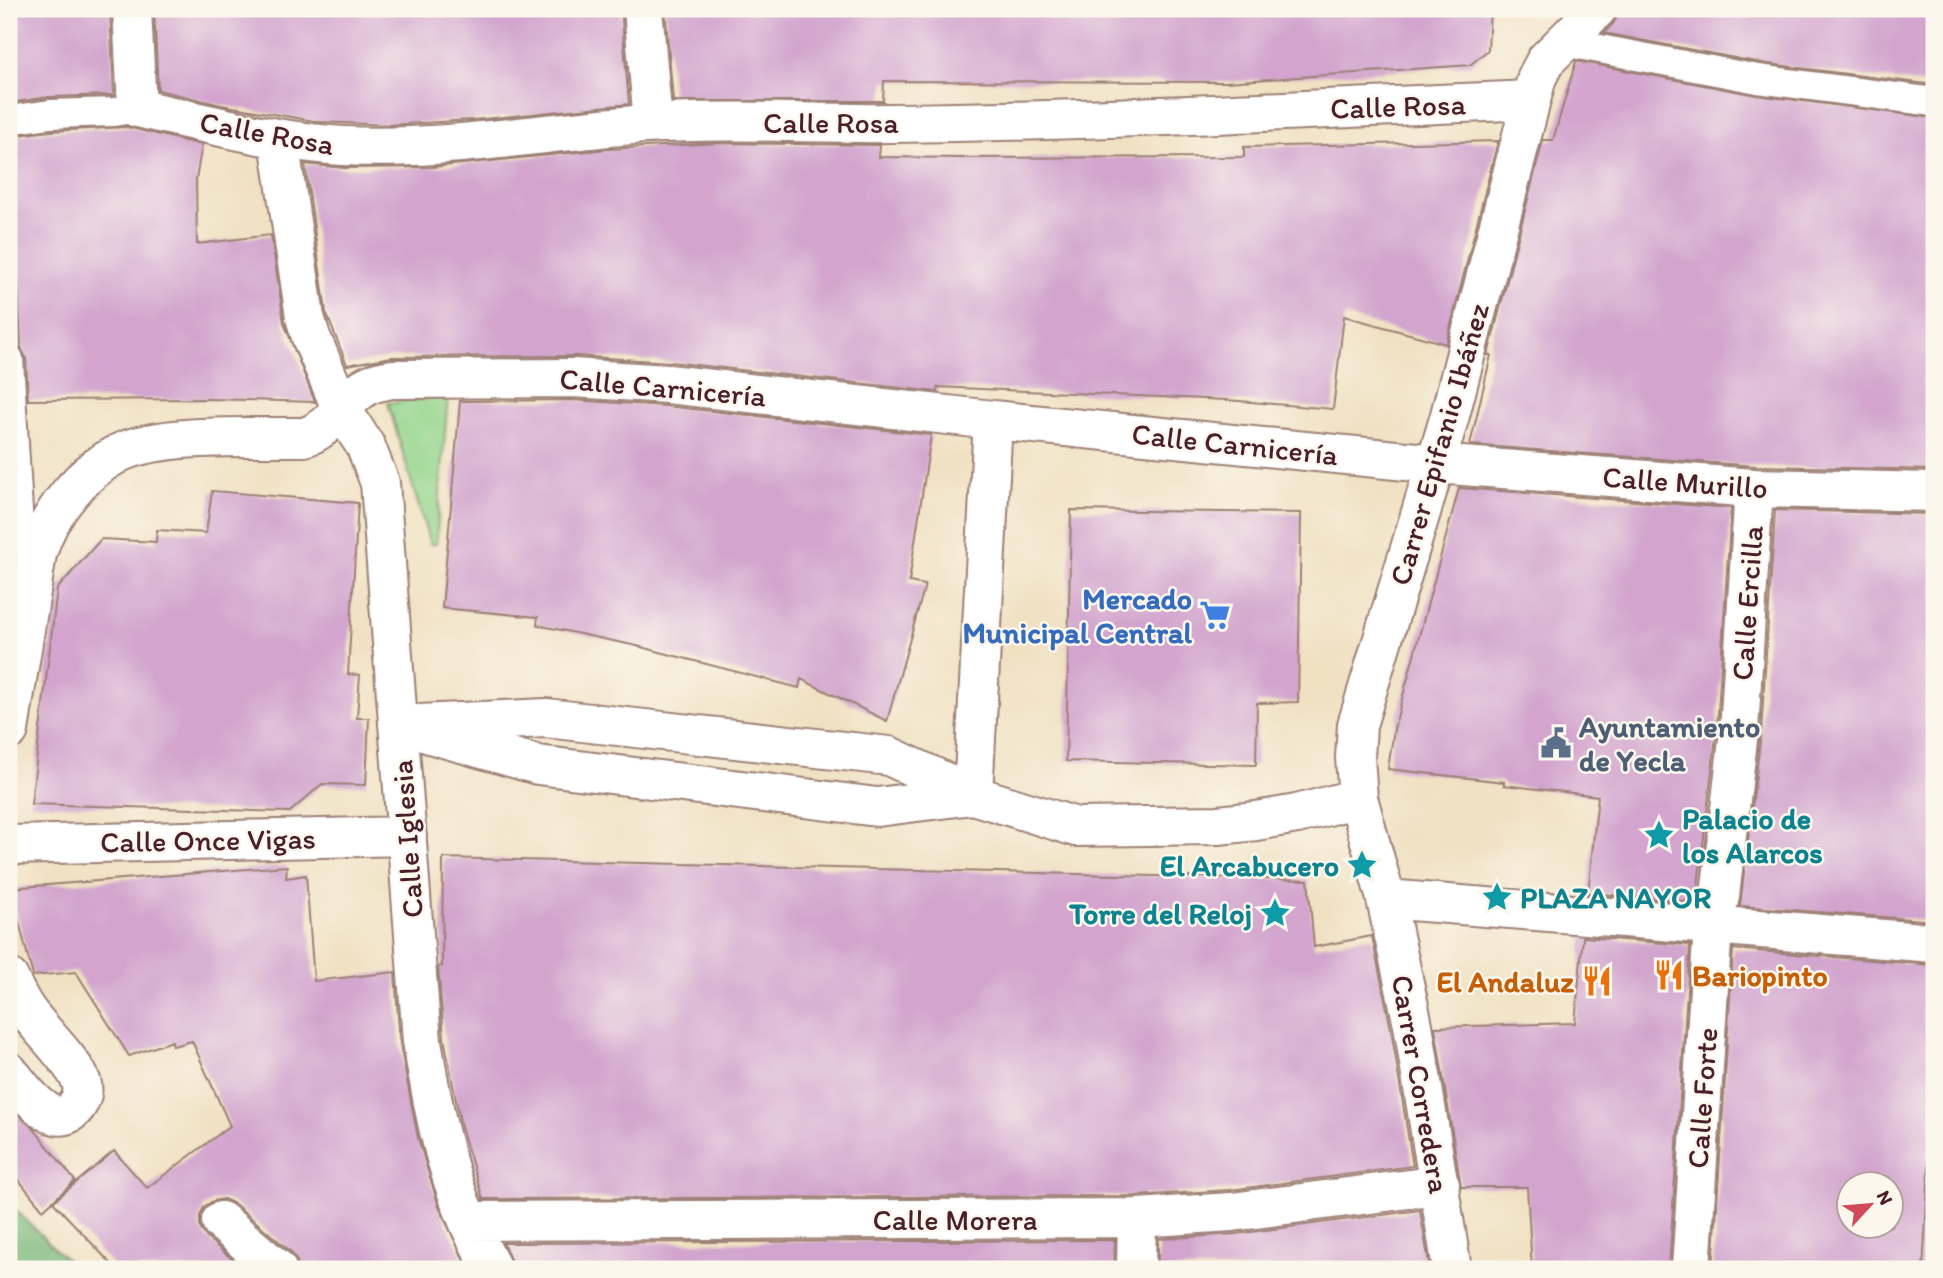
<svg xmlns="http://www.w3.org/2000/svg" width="1943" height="1278" font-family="Itim,sans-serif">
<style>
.green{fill:#94d58c;stroke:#6f7a5c;stroke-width:2}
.forest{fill:#77b678;stroke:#606a52;stroke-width:2}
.building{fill:#d2a4ce;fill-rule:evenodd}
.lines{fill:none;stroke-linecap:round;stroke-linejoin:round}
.lane-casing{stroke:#9d8076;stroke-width:32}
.street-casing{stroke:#9d8076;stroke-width:42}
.lane{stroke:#fff;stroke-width:28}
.street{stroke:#fff;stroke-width:38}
.labels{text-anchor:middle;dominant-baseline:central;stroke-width:5;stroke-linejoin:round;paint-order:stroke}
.street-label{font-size:30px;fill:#4a1f2b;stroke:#fbf7ec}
.shop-label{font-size:30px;font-weight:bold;fill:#366cbe;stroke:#fbf7ec;text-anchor:end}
.service-label{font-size:30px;font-weight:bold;fill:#4e5e75;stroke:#fbf7ec;text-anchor:start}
.culture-label{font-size:30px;font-weight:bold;fill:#0d838f;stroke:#fbf7ec;text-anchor:start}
.food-label{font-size:30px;font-weight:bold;fill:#c56008;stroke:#fbf7ec;text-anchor:start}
</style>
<rect width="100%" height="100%" fill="#fbf7ec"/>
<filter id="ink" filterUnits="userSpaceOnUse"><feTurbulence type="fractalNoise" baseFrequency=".0143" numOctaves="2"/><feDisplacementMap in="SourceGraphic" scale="14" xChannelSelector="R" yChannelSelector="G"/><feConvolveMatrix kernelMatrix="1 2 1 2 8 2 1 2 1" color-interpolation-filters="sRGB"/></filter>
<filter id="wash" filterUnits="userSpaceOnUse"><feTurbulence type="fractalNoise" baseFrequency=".00686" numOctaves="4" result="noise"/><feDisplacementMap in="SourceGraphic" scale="28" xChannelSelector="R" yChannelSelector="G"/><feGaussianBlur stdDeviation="1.57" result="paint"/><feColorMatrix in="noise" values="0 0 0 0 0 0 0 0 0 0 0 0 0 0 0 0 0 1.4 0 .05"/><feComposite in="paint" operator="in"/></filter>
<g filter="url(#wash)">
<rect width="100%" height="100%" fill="#f0e1c2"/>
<path class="green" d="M448 396 436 544H430L388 403Z"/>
<path class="forest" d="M9 1203 57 1251 78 1269H9Z"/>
<g id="blocks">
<path class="building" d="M9 9H110L114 95 49 97 9 103Z
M154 9H621L629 104 473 120 388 125 320 122 221 105 158 90Z
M665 9H1490L1488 50 1470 65 1226 82 884 81 883 101H673Z
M1618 9H1934V85L1761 63 1604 33 1613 24 1618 15Z
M1576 61 1756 95 1934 118V470L1755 466 1470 445 1491 355H1488L1543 140H1553Z
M127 127 202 145 196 179 197 244 271 235 284 323 315 402 210 399 28 400 26 358 21 348 17 267 9 203V136L51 131Z
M1498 141 1446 344 1344 316 1333 409 1227 400 938 387 937 392 670 362 574 356 392 357 347 365 326 312 305 164 344 168 433 167 608 149 719 143 880 145 879 157 962 158 1244 157V147Z
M572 400 666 406 931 435 909 582 925 585 887 721 801 679 799 688 637 646 537 625 538 617 442 608 460 401Z
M1459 488 1731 508 1717 729 1696 902 1588 893 1598 796 1504 785V782L1388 769 1394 729Z
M212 491 358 503 348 674 360 675 357 718H369L366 785 322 784 290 812 31 804 57 589 101 539 156 542 157 530 206 533Z
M1071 510 1301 513 1298 702 1257 703 1256 765 1066 761Z
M1775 510 1934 514V921L1740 906 1761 733Z
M443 858 1308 880 1314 947 1372 936 1391 1029 1413 1166 1230 1190 1136 1196 483 1199 461 1127 444 1038 438 967 442 966Z
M287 866 286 878 306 875 314 981 395 972 400 1044 418 1138 439 1207 468 1269H298L297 1261 291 1252 235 1204 224 1199 213 1201 204 1207 200 1216V1228L207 1238 244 1269H116L53 1202 114 1151 147 1188 230 1126 192 1041 173 1046 172 1041 129 1056 76 972 33 976 10 888Z
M1583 937 1690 945 1669 1269H1532L1527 1187H1461L1435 1027 1575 1023Z
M1733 949 1934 965V1079L1923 1269H1713ZM1849 1184H1891V1226H1849Z
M9 1106 34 1129 75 1181 43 1210 9 1168Z
M1420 1210 1430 1269H1158V1239L1235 1234Z
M1115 1240 1114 1269H514L503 1243Z"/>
</g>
</g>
<g filter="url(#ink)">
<use href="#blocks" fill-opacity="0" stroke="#9d8076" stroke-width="2"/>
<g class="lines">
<g class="lane-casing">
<path id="lane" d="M1563 42 1758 79 1934 102
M9 120 50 114 114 112 137 108
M9 359 19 527 26 548 37 554"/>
</g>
<g class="street-casing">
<path id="street" d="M132 9 137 108C206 123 274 142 344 146 461 152 577 124 694 122 760 120 825 124 891 123 1104 121 1317 109 1530 100
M643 9 653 123
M279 140 305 317 311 337 341 408 366 447 380 483 422 1041C432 1102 443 1164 468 1221 475 1237 484 1253 492 1269
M398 725 546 718 889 756 973 795 1076 827 1218 825 1256 821 1297 814 1358 798
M9 730 37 554C43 531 55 511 70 493 83 477 100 463 119 453 162 432 255 438 304 437 331 430 342 401 365 387 372 382 383 381 392 379L573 378 668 384 993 420
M430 734 538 765 877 807 973 795
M973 795 993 420 1436 464 1754 488 1934 492
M9 845 407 836
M1386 899 1934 943
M9 978C15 991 21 1004 30 1015 43 1032 72 1061 80 1079 84 1087 83 1096 78 1104 56 1138 23 1089 9 1072
M221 1221 277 1269
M468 1221 1137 1218 1232 1212 1440 1185
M1136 1269 1137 1218
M1452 1269 1413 1025 1386 899 1358 798 1355 758 1357 725 1449 419 1537 77 1546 60 1597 9
M1691 1269 1713 926 1720 896 1739 731 1754 488"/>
</g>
<use href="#lane" class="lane"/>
<use href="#street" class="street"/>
</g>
</g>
<defs>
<g id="supermarket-bare" transform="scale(2.415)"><path d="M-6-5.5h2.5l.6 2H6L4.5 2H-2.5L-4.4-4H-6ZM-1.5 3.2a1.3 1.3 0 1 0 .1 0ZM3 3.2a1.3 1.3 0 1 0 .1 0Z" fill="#3f7fe0" stroke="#fbf7ec" stroke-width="2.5" paint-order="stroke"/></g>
<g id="civic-bare" transform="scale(2.415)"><path d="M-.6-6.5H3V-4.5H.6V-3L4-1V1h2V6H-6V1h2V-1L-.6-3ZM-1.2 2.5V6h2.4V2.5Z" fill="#5c6f8a" stroke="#fbf7ec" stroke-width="2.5" paint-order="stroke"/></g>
<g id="sight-bare" transform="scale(2.415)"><path d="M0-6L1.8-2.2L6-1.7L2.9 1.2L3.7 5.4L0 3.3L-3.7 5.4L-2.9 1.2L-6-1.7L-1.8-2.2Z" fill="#0f9aa8" stroke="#fbf7ec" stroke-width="2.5" paint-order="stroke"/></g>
<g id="restaurant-bare" transform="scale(2.415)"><path d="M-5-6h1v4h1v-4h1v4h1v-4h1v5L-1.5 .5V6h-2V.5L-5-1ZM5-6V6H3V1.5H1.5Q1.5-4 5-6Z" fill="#e8710a" stroke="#fbf7ec" stroke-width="2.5" paint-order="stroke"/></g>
</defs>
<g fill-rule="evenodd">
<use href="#supermarket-bare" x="1215" y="615"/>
<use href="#civic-bare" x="1556" y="743"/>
<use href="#sight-bare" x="1659" y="835"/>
<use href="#sight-bare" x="1362" y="865"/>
<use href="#sight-bare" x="1497" y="897"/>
<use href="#sight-bare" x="1275" y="913"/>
<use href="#restaurant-bare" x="1669" y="975"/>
<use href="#restaurant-bare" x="1597" y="981"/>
</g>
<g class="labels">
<g class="street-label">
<text transform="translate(1398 106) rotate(-2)">Calle Rosa</text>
<text x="831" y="122">Calle Rosa</text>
<text transform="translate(267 133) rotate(10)">Calle Rosa</text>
<text transform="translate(663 387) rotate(5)">Calle Carnicería</text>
<text transform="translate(1235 444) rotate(6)">Calle Carnicería</text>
<text transform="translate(1439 444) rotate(-74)">Carrer Epifanio Ibáñez</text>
<text transform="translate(1685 482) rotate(4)">Calle Murillo</text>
<text transform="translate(1747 603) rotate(-86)">Calle Ercilla</text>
<text transform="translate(407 839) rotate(-94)">Calle Iglesia</text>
<text transform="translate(208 840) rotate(-1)">Calle Once Vigas</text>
<text transform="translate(1421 1084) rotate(80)">Carrer Corredera</text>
<text transform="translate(1702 1098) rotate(-86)">Calle Forte</text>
<text x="955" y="1219">Calle Morera</text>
</g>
<g class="shop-label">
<text x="1192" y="598">Mercado<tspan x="1192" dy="34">Municipal Central</tspan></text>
</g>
<g class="service-label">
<text x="1579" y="726">Ayuntamiento<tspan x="1579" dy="34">de Yecla</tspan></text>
</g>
<g class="culture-label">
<text x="1682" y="818">Palacio de<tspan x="1682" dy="34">los Alarcos</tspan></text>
<text x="1339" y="865" text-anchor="end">El Arcabucero</text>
<text x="1520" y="897">PLAZA NAYOR</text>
<text x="1252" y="913" text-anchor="end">Torre del Reloj</text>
</g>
<g class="food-label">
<text x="1692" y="975">Bariopinto</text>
<text x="1574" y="981" text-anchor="end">El Andaluz</text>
</g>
</g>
<rect width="1943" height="1278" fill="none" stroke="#fbf7ec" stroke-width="35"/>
<g transform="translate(1870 1205) rotate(64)"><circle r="33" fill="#fbf7ec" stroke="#b4a19f" stroke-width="2"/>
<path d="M0-5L12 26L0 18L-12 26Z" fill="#d1495b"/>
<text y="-10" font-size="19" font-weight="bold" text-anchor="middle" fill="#4a1f2b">N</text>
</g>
</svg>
